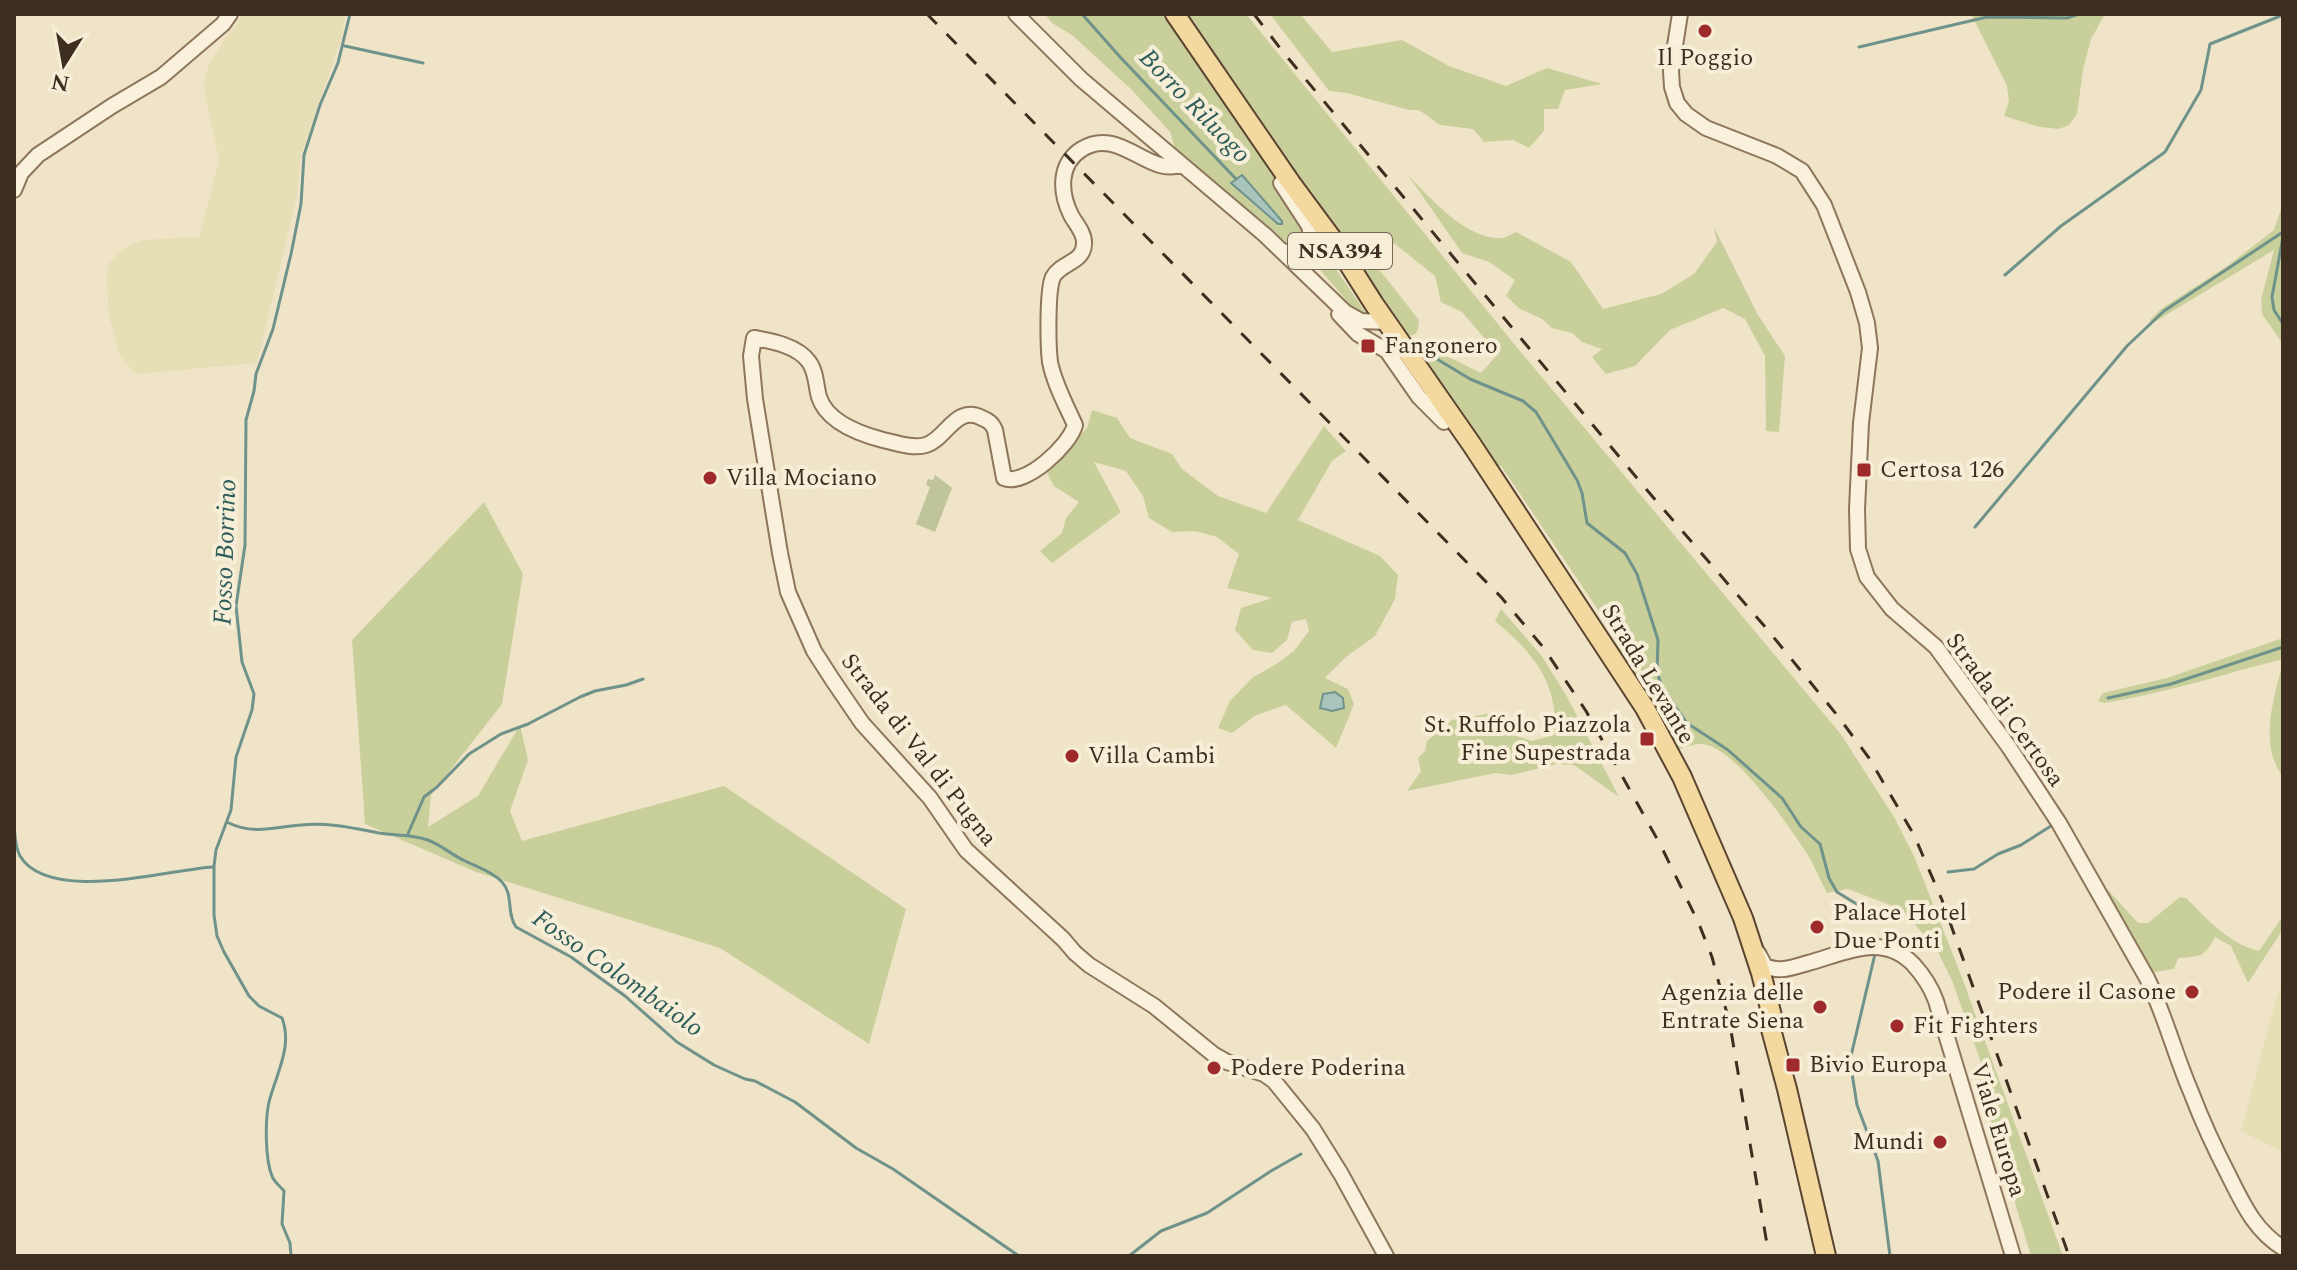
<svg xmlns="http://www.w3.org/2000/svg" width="2297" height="1270" font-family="Spectral,serif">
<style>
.farmland{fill:#e6deb5}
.green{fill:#c9cf9b}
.cemetery{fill:#bfc49a}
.water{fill:#a9c4bc;stroke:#6f938a;stroke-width:2}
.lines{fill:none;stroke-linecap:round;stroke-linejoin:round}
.stream{stroke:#6f938a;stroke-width:3}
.minor-casing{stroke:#8d765c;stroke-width:18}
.major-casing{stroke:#5b4430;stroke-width:22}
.minor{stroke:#faf1dc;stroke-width:14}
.major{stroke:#f3d9a0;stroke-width:18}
.rail{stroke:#3d2e20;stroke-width:3;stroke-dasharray:14 14;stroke-linecap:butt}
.poi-dot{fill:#9e2a2b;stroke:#f7eed8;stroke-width:3}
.labels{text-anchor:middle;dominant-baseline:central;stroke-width:8;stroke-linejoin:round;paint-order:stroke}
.shield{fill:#f7eed8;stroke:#756857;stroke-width:2}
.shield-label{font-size:22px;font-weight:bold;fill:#3d2e20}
.poi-label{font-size:24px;fill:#3d2e20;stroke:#f7eed8;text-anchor:start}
.street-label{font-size:24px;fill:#3d2e20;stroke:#f7eed8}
.water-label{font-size:26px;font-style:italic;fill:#2f5d5a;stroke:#f7eed8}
</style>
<rect width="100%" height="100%" fill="#f0e4c8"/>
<path class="farmland" d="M241 14H345L342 36 301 155 297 196 257 363 136 374 120 356 109 317 107 280 109 263 122 249 142 240 199 237 218 165V155L204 89 205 76 209 64 224 40 238 23Z
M2283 985V1152L2241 1131 2277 996Z"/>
<path class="green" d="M1045 14H1168L1258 144C1267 168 1308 218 1303 239L1297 243 1286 242 1276 236 1177 155 1170 132 1132 90 1072 35 1052 23Z
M1188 14H1246L1515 345 1840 733 1894 817 1914 856 1961 975 2063 1256H2031L1977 1077 1985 1074 1953 983 1928 931 1923 934 1903 910 1848 889 1827 893C1819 878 1813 862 1804 849 1786 822 1738 753 1707 745 1697 742 1687 747 1677 750L1616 646 1613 632 1501 466 1496 467 1418 354 1426 346 1481 373 1498 354 1462 312 1441 302 1435 276 1395 244 1380 242 1367 254 1419 320 1418 330 1414 335 1406 336Z
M1270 14H1300L1332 52 1402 40 1449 66 1506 86 1547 68 1602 84 1565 90 1558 109H1544V131L1529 148 1513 140 1484 142 1473 129 1440 125 1419 110H1409L1347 93 1329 91Z
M1971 14H2105L2091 39 2083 70 2077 114 2069 125 2059 129 2040 127 2004 116 2009 101 2007 86Z
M1408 175C1430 198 1464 237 1498 238 1504 239 1510 235 1516 232L1571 262 1603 309 1661 294 1694 274 1717 242 1714 227 1758 315 1785 356 1779 432 1766 431 1765 356 1745 319 1723 308 1670 330 1635 366 1606 374 1592 357 1602 349 1582 342 1572 333 1552 328 1542 319 1520 309 1506 296 1515 280 1489 262 1462 253Z
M2283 203V344L2262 314 2261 300 2274 250 2156 321H2149L2161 309 2226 267 2274 230Z
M1316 240 1368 316 1358 314 1321 271 1328 265 1317 249 1303 262 1297 256 1310 248Z
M1092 410 1117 418 1130 438 1172 454 1182 469 1218 496 1266 513 1324 426 1346 451 1332 461 1298 520 1380 556 1398 575 1395 599 1375 636 1347 656 1325 678 1348 689 1354 704 1336 748 1286 705 1256 715 1232 733 1218 728 1230 701 1252 678 1278 663 1294 651 1309 631 1306 619 1292 622 1287 640 1272 653 1253 650 1235 630 1241 608 1272 598 1227 588 1239 554 1217 537 1195 531 1172 532 1149 518 1143 496 1126 471 1094 462 1121 512 1052 563 1040 551 1062 533 1066 518 1079 502 1054 486 1046 471 1087 428Z
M484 502 523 574 502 704 431 795 428 827 478 796 520 725 528 760 510 811 522 841 724 786 906 909 869 1044 720 948 476 872 365 824 352 640Z
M1501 609 1541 655 1566 695 1619 797 1574 765 1557 764 1512 775 1495 773 1407 791 1421 771 1418 758 1425 751 1427 741 1452 720 1499 712 1513 735 1532 741 1554 735C1560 685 1532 651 1495 621Z
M2283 638V659C2224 674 2165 693 2105 703L2098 701 2103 693 2167 678Z
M2283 661V777C2258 743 2274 699 2283 661Z
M2098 879 2138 923H2148L2180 897 2186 898C2207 919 2229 944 2259 951L2283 916V929L2248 983 2231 946 2215 937C2204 958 2201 956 2178 958L2174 969 2150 973Z"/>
<path class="cemetery" d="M935 475 952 488 935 532 916 524 930 487 926 485 928 479 933 480Z"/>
<path class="water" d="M1242 175 1282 221V224H1278L1231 183Z
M1335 692 1343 698 1344 708 1332 711 1320 708 1323 694Z"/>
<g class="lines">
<path class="stream" d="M1082 14 1121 58 1236 179
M345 46 423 63
M1859 47 1987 17 2067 18 2079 14
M2283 237 2272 297 2274 310 2283 324
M2005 275 2061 226 2165 152 2201 90 2210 44 2283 15
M1427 353 1470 379 1523 401 1536 412 1577 480 1582 493 1587 523 1625 553 1637 574 1658 640 1657 673 1662 686 1677 709 1687 723 1728 750 1782 798 1801 827 1820 844 1829 878 1837 892 1868 911
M1975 527 2127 346 2164 311 2283 232
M2108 698 2171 684 2283 647
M229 823C253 835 276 827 301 825 328 822 353 828 379 833 396 836 412 834 428 840 441 845 452 855 465 861 477 867 493 872 502 882 514 895 506 913 516 927L571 957 625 996 677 1042 714 1065 745 1079 755 1081 795 1102 856 1148 893 1169 1019 1256
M14 825C15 835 15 847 20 856 49 904 167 870 212 867
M407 836 424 797 437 787 469 754 501 734 528 724 580 697 595 691 626 685 643 679
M1948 872 1974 869 1998 854 2021 845 2054 824
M1875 954 1851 1056V1067L1857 1105 1878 1161 1890 1256
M291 1256 290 1243 282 1224 284 1191C280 1186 274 1182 272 1176 265 1159 265 1120 269 1102 276 1074 293 1047 282 1018L259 1006 249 996 224 952 217 936 214 915V866L216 850 231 810 236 757 252 710 254 694 242 662 236 606 245 545 246 420 254 391 256 374 273 329 291 254 301 204 304 155 320 105 338 63 350 14
M1129 1256 1161 1231 1207 1213 1271 1171 1301 1154"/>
<g class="minor-casing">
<path id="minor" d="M1016 14 1081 79 1265 235 1345 312 1361 321 1387 322
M1680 14 1671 71 1672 87 1677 103 1686 114 1706 128 1777 156 1802 171 1824 205 1858 292 1867 323 1870 348 1861 423 1857 509 1858 549 1867 577 1892 609 1936 647 2009 747 2059 823 2147 978C2165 1015 2175 1055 2191 1092 2202 1121 2215 1149 2229 1176 2243 1204 2255 1231 2283 1248
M1180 165C1148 176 1119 126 1082 149 1058 164 1060 193 1071 215 1075 223 1084 232 1084 242 1085 263 1061 262 1053 277 1047 290 1048 346 1050 362 1054 383 1066 405 1075 425 1070 445 1025 487 1004 478L995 430C992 423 989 421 982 418 956 404 946 439 926 445 913 449 896 443 883 440 860 434 827 422 819 397 816 386 816 371 809 362 798 346 772 341 754 338L751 356 755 399 780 553 788 592 814 651 832 679 862 723 930 798 966 850 1063 939 1075 953 1089 965 1154 1006 1213 1054 1227 1062 1264 1074 1274 1081 1313 1129 1341 1174 1386 1256
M1281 183 1309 226 1311 235 1303 248 1294 251 1284 252
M14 190 21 173 38 155 112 106 161 77 223 24 230 14
M1339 314 1358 334 1387 351 1419 397 1444 422
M1758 953 1765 966C1780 973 1794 967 1808 963 1845 953 1882 932 1913 964 1923 975 1931 987 1936 1001L2013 1256"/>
</g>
<g class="major-casing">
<path id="major" d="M1175 14 1291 183 1334 241 1374 304 1472 445 1645 708 1682 777 1743 918 1761 973 1772 1016V1028
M1768 1018 1787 1089 1826 1256"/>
</g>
<use href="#minor" class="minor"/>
<use href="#major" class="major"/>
<path class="rail" d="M927 14 1501 597 1543 647 1586 711 1661 846 1699 924 1712 957 1730 1025 1769 1256
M1254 14 1283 52 1646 489 1766 628 1837 715 1869 758 1914 835 1942 900 2069 1256"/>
</g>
<g class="poi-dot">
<circle cx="1705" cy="31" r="8"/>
<rect x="1360" y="338" width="16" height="16" rx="4"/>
<rect x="1856" y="462" width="16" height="16" rx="4"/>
<circle cx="710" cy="478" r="8"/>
<rect x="1639" y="731" width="16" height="16" rx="4"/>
<circle cx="1072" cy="756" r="8"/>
<circle cx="1817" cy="927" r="8"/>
<circle cx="2192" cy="992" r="8"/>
<circle cx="1820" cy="1007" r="8"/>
<circle cx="1897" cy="1026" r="8"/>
<rect x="1785" y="1057" width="16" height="16" rx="4"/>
<circle cx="1214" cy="1068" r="8"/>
<circle cx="1940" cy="1142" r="8"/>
</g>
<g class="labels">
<rect class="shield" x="1288" y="233" width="104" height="36" rx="6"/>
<g class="shield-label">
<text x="1340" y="251">NSA394</text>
</g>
<g class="poi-label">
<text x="1705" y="58" text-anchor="middle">Il Poggio</text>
<text x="1384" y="346">Fangonero</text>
<text x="1880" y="470">Certosa 126</text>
<text x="726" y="478">Villa Mociano</text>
<text x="1631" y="725" text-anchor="end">St. Ruffolo Piazzola<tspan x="1631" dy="28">Fine Supestrada</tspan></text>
<text x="1088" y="756">Villa Cambi</text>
<text x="1833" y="913">Palace Hotel<tspan x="1833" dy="28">Due Ponti</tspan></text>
<text x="2176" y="992" text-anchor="end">Podere il Casone</text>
<text x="1804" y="993" text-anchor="end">Agenzia delle<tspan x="1804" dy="28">Entrate Siena</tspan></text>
<text x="1913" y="1026">Fit Fighters</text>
<text x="1809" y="1065">Bivio Europa</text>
<text x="1230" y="1068">Podere Poderina</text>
<text x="1924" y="1142" text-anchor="end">Mundi</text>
</g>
<g class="street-label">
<text transform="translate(1648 674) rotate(59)">Strada Levante</text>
<text transform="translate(2005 710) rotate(54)">Strada di Certosa</text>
<text transform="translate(919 750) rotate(52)">Strada di Val di Pugna</text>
<text transform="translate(1998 1130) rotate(73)">Viale Europa</text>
</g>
<g class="water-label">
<text transform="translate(1195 106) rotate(46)">Borro Riluogo</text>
<text transform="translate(225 552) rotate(-88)">Fosso Borrino</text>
<text transform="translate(618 973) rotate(35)">Fosso Colombaiolo</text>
</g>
</g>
<rect width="2297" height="1270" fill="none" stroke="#3d2e20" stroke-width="32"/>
<g transform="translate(64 64) rotate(191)" stroke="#f7eed8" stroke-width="6" paint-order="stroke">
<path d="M0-6L14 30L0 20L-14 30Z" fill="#3d2e20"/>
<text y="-12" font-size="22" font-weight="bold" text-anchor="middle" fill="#3d2e20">N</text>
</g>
</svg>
